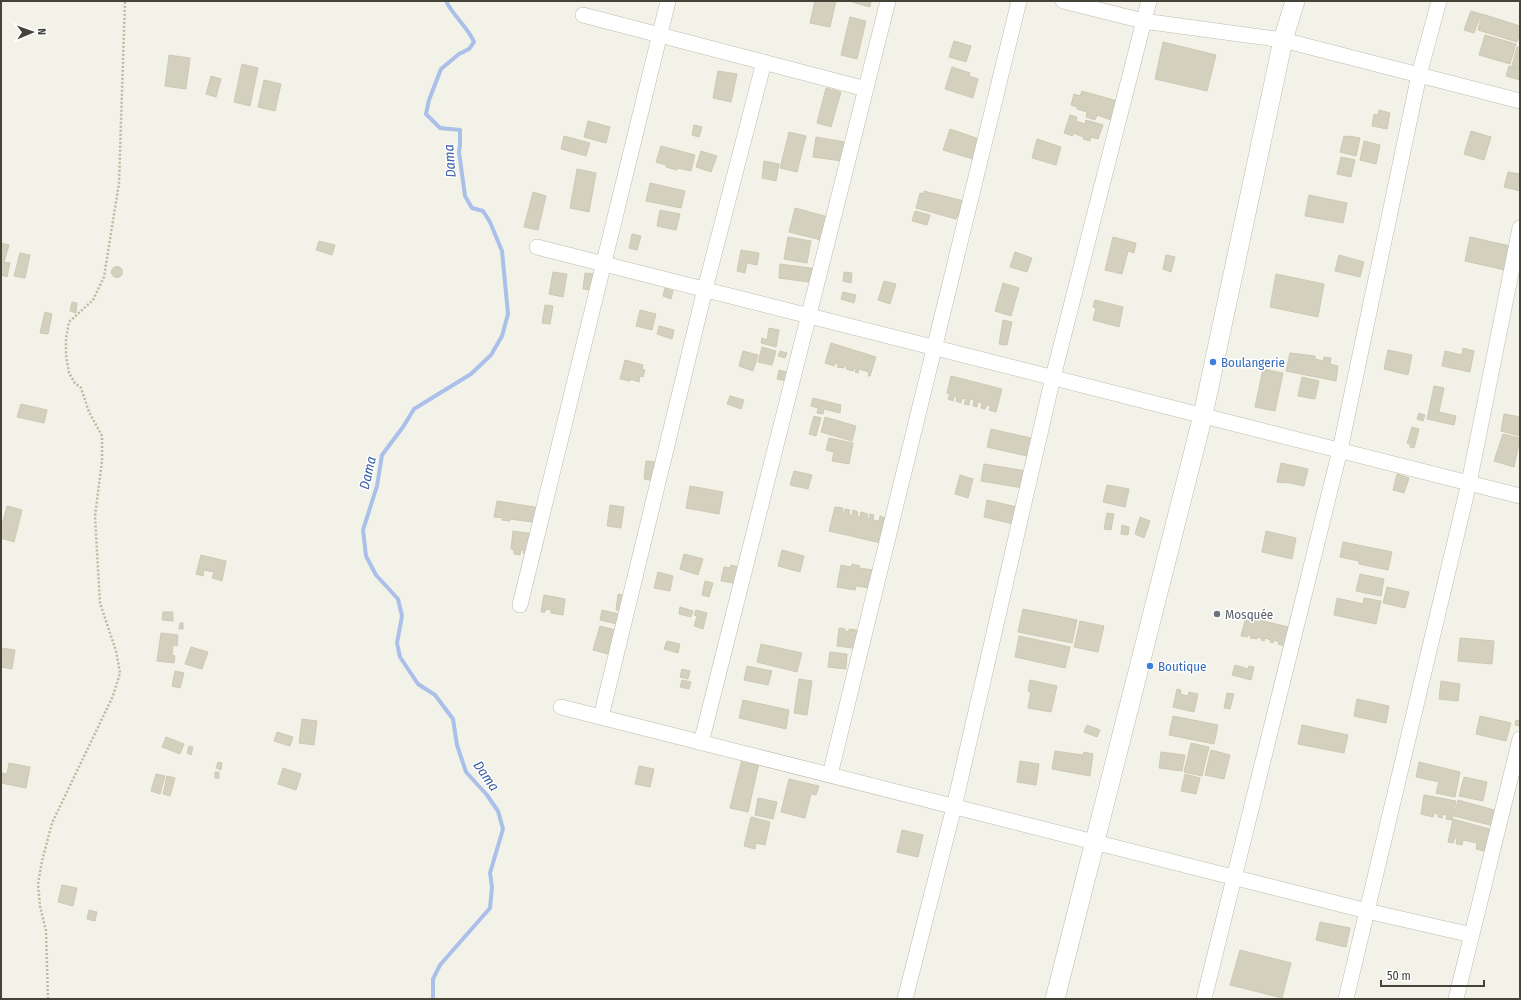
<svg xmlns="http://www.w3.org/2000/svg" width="1521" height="1000" font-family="'Fira Sans Condensed',sans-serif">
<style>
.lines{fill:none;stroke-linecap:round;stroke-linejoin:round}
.stream{stroke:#aac0e9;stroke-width:4}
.building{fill:#d3d0be;stroke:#cdc9b2}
.minor-casing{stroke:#bdbbab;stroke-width:16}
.tertiary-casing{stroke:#bdbbab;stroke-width:20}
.path{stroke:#bdba9e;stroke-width:2.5;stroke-dasharray:2 2;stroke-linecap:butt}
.minor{stroke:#fff;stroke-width:15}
.tertiary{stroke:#fff;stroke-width:19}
.shop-dot{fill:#3f7fe0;stroke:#fff;stroke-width:1.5}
.worship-dot{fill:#6b7280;stroke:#fff;stroke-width:1.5}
.labels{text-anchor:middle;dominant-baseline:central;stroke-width:3;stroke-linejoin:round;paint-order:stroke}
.shop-label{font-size:13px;fill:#366cbe;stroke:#fff;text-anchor:start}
.worship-label{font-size:13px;fill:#5b616d;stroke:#fff;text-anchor:start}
.water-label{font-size:14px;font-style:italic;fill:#3a5fa7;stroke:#fff}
</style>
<rect width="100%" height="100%" fill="#f2f2e8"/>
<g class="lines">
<path class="stream" d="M433 999V979L440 965 490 908 492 887 490 873 503 829 498 811 487 795 466 772 457 745 453 719 435 695 418 684 400 657 397 643 402 616 398 599 376 575 366 556 363 530 377 486 382 455 403 427 414 409 471 374 491 355 502 336 508 314 502 251 490 222 483 211 472 208 465 196 459 152 460 145V130L440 128 426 114 429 100 441 69 459 54 469 49 474 42C468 27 453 16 446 1"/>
</g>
<path class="building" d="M815 1H836L830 27 810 23Z
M852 1H871L870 7 852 2Z
M1471 11 1481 14 1474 33 1464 30Z
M1482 14 1520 26V33L1517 42 1478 30Z
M850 17 866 21 857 59 841 55Z
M1485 35 1516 44 1510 64 1479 55Z
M954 41 971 46 966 62 949 57Z
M1163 42 1216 55 1207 91 1155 79Z
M1517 47H1520V68L1512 66Z
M169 55 190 58 186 89 165 86Z
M242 64 258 68 250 106 234 102Z
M1509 66 1520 69V80L1506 76Z
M952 67 970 73 969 76 978 79 973 98 945 89Z
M718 71 737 74 731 102 713 98Z
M211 76 221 79 216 97 206 94Z
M264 80 281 84 275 111 258 107Z
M826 88 841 92 831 127 817 123Z
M1082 91 1117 101 1111 120 1097 115 1095 120 1086 117 1087 112 1077 109V107L1071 105 1074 94 1080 96Z
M1379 110 1390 113 1387 129 1372 126 1374 114 1378 115Z
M1070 115 1077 117 1076 121 1085 124 1086 120 1103 125 1098 139 1091 137 1090 141 1083 139 1084 137 1073 133V136L1064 133Z
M588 121 610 127 606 143 584 137Z
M694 125 702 127 699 137 692 135Z
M950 129 979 139 973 159 943 150Z
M1471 131 1491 137 1484 160 1464 154Z
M789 132 806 136 797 172 780 168Z
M564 136 590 143 586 156 561 149Z
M1344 136 1349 137V136L1360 138 1356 156 1340 152Z
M816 137 845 142 842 161 813 157Z
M1037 139 1061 147 1056 165 1032 158Z
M1364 141 1380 145 1376 164 1360 160Z
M661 146 695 155 691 171 677 168V170L666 167V165L656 162Z
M701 151 717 156 711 172 696 167Z
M1341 157 1355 160 1351 177 1337 174Z
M764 161 779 164 776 181 762 178Z
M577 169 596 173 589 212 570 208Z
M1508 172 1520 174V191L1504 187Z
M650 183 685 191 681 208 646 201Z
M924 191 968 202 964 218 957 216 956 219 916 208 920 193 923 194Z
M533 192 546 196 538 230 524 227Z
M1309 195 1347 203 1343 223 1305 216Z
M795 208 832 218 825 241 789 232Z
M660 210 680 214 676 230 657 226Z
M915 211 930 215 927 225 912 221Z
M632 234 641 236 637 250 629 248Z
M788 237 811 241 807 263 784 259Z
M1113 237 1136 243 1134 253 1128 251 1122 274 1105 270Z
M1470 237 1510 246 1505 270 1465 261Z
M319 241 335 245 332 255 316 250Z
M1 243 9 245 4 262 10 263 7 277 1 275Z
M741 250 759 253 757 265 747 263 745 273 737 271Z
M1015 252 1032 258 1027 272 1010 267Z
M20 253 30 255 25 278 14 276Z
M1166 255 1175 257 1171 272 1163 269Z
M1339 255 1364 262 1360 277 1335 271Z
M780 264 818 269 816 283 779 278Z
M111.5 272a5.5 5.5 0 1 1 11 0a5.5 5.5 0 1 1-11 0Z
M553 272 567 274 563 297 549 294Z
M844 272 852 273 851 283 843 281Z
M585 273 595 274 593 290 583 289Z
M1276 274 1324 284 1318 317 1270 307Z
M884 281 896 284 890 304 878 300Z
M1003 283 1019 288 1011 316 995 311Z
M665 288 673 291 671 299 663 296Z
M843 292 856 295 854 303 841 299Z
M1095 300 1123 307 1119 327 1093 320 1096 308 1093 307Z
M72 302 77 303 76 313 70 311Z
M545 305 553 306 550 324 542 323Z
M640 310 656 314 652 330 636 326Z
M45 312 52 314 48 334 40 333Z
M1003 320 1012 322 1007 345 999 344Z
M659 326 674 330 672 339 657 334Z
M769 328 779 330 776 347 761 343 762 338 767 340Z
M831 343 876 357 870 376H868L869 372 859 369 858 373 855 372 856 369 854 368 853 371 846 369 847 366H844V368L837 367 838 364 835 363 834 366 825 363Z
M762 347 776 351 772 365 758 362Z
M1463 348 1474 351 1470 372 1442 366 1445 351 1462 355Z
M1388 350 1412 355 1408 375 1384 369Z
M743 351 758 355 753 371 739 366Z
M780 351 787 353 785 358 778 356Z
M1290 353 1315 356V359L1323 361 1324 357 1331 358 1330 364 1338 366 1336 381 1286 371Z
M625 360 643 365 642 369 645 370 643 377 640 376 639 382 630 379V381L620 379Z
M1263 369 1283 373 1275 411 1255 407Z
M779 370 794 374 792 382 777 379Z
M951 376 1002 389 996 412 989 410 991 406 987 405 985 409 981 408 982 403 978 402 977 407 973 406 974 400 970 399 969 405 964 404 966 399 962 398 961 403 956 401 957 397H954L953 401 948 399 950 394 947 393Z
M1302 377 1319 381 1315 399 1298 396Z
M1434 386 1444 388 1439 412 1456 416 1454 425 1427 419Z
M730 396 744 400 741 409 727 404Z
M813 398 841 405 840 413 824 409 823 414 817 413 818 408 811 406Z
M21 404 47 410 44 423 17 417Z
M1419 413 1425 415 1423 421 1417 419Z
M1504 414 1520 417V436L1501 431Z
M814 416 821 418 816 436 809 434Z
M825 417 856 426 852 441 821 432Z
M1412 427 1419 429 1414 448 1410 447V444L1407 443Z
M991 429 1040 440 1036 458 987 447Z
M1503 434 1520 438 1514 467 1494 461Z
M829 438 853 443 849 464 832 461 834 452 826 450Z
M646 461 657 462 655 481 644 479Z
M1281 463 1308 469 1304 486 1285 482 1284 483 1277 482Z
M984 464 1032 472 1029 489 981 481Z
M794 471 812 475 808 489 790 485Z
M1397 474 1409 478 1404 493 1393 490Z
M960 475 973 479 968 498 955 494Z
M1107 485 1129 489 1125 507 1103 502Z
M690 486 723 492 719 514 686 508Z
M987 500 1021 508 1017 525 984 517Z
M497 501 541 508 539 523 510 519V521L502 520 503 518 494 517Z
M610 505 624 507 621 528 607 526Z
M7 506 22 510 14 542 1 538V529Z
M835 507 843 508 842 514H844L845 509 850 510 849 515H852L853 510 858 512 857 516 860 517 861 512 868 514 867 518 869 519 870 514 874 515 873 520 879 521 880 516 886 518 881 543 829 531Z
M1107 513 1114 514 1111 530 1104 529Z
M1140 517 1150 521 1144 538 1135 534Z
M1122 525 1129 527 1128 535 1121 534Z
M513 531 534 534 531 554 523 553 524 550H521L520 555 514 554V550L511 549Z
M1266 531 1296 538 1292 559 1262 552Z
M1343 542 1392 552 1388 570 1359 564V561L1340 557Z
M782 550 804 556 800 572 778 566Z
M684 554 703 559 698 575 680 569Z
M201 555 226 561 222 581 212 578 214 572 204 570 203 576 196 574Z
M852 564 860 566 859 568 873 570 870 588 856 586 855 590 837 587 841 565 851 567Z
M731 565 742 568 739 584 721 581 724 567 730 568Z
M658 572 673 576 670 591 654 588Z
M1360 574 1384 579 1381 596 1356 591Z
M705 581 713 583 709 597 702 595Z
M1387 587 1409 592 1405 608 1383 603Z
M618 594 626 596 625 611 616 610Z
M544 595 565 599 563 615 551 613V610L546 609 545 612H541Z
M1337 598 1363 604 1364 598 1381 601 1376 624 1334 615Z
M680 607 693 611 691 617 679 614Z
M1023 609 1077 620 1072 643 1018 632Z
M602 610 623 615 621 625 600 620Z
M696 610 707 613 703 629 694 626 697 616 694 615Z
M163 612H173V621L162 620Z
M1246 617 1293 628 1289 647 1278 644 1279 642 1274 640 1273 643 1270 642 1271 640 1265 638 1264 641 1261 640 1262 638 1258 637 1257 639 1250 638 1251 636 1248 635 1247 637 1241 636Z
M1080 621 1104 626 1098 652 1074 647Z
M180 623H183V629H179Z
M600 626 619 631 612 655 593 650Z
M839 628 845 629V631L849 632V629L862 631 860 649 837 646Z
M161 633 178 635 177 646 173 645 172 655 175 656 174 663 157 661Z
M1019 636 1070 647 1065 668 1015 657Z
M1460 638 1494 641 1492 664 1458 661Z
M667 641 680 644 678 653 664 649Z
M761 644 802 653 797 672 757 662Z
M191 647 208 652 202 669 185 664Z
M1 648 15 650 12 669 1 667Z
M830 652 847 654 846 669 828 667Z
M1235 665 1248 669 1249 666 1254 667 1251 680 1232 675Z
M747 666 772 671 768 685 744 680Z
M682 669 690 671 688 679 680 677Z
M175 671 184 673 180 688 172 686Z
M799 679 812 681 807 715 794 713Z
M682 680 691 682 689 689 680 687Z
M1030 680 1057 686 1051 712 1028 708 1031 692 1028 691Z
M1441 681 1460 684 1458 701 1439 699Z
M1177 689 1181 690 1180 694 1188 696 1189 692 1198 694 1194 712 1173 707Z
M1227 693 1234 694 1230 709 1224 708Z
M1357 699 1389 706 1386 723 1354 716Z
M743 700 789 710 786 729 739 718Z
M1173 716 1218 725 1214 744 1169 735Z
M1480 716 1511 723 1506 741 1476 734Z
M302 719 317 721 314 745 299 743Z
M1516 720 1520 721V726L1515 725Z
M1087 725 1100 730 1097 737 1084 732Z
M1302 725 1348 735 1344 753 1298 744Z
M277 732 293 737 290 746 274 741Z
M166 737 184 744 180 754 162 747Z
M1191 743 1209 747 1202 776 1184 772Z
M189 746 193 747 191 755 187 753Z
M1211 750 1230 755 1224 779 1205 775Z
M1055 751 1083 755 1084 752 1093 754 1090 776 1052 769Z
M1161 752 1185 755 1182 771 1159 768Z
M742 759 759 763 748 812 730 808Z
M1020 761 1039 764 1036 785 1017 782Z
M218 762 222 763 221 770 216 768Z
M1419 762 1460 772 1455 797 1436 793 1439 782 1416 777Z
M9 763 30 767 26 788 1 783 2 773 7 774Z
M639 766 654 769 650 787 635 784Z
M283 768 301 774 296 790 278 784Z
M215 772H219V778H215Z
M156 774 165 776 160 794 151 791Z
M1185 774 1200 778 1196 794 1181 791Z
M167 776 175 778 170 796 163 794Z
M1464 777 1487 782 1483 801 1459 796Z
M789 779 819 786 816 795 811 794 805 818 781 812Z
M1424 795 1456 801 1452 820 1446 819 1447 815 1443 814 1442 818 1438 817V814L1434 813 1433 817 1421 814Z
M758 798 777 802 773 819 755 815Z
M1458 800 1498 811 1494 826 1454 816Z
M751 817 770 822 765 845 756 843 755 849 744 846Z
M1453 819 1493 830 1489 845 1486 844 1484 851 1476 849 1477 843 1463 840 1462 845 1456 844 1457 838H1455L1453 843 1448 842Z
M902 830 923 835 918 857 897 852Z
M62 885 77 888 73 906 58 902Z
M89 910 97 912 95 921 87 919Z
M1320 922 1350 928 1346 947 1316 940Z
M1240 950 1291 963 1282 998 1230 985Z"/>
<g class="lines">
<g class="minor-casing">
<path id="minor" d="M1063 1 1143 21 1283 40 1520 101
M583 15 866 89
M537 247 1520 496
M520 605 668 1
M561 707 1367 911 1472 935
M601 717 705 289 764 62
M701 743 888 1
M830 775 1019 1
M905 999 954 807 1053 377 1149 1
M1204 999 1340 450 1419 75 1439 1
M1346 999 1469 483 1520 228
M1456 999 1520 739"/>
</g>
<g class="tertiary-casing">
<path id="tertiary" d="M1055 999 1203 415 1283 40 1295 1"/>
</g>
<path class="path" d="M48 999 46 931 40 906 38 884 42 861 52 823 113 696 120 673 116 651 100 603 95 516 102 461V436L89 412 81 388 75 383 69 373 66 355V338L69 322 93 300 104 277 119 183 125 1"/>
<use href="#minor" class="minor"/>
<use href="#tertiary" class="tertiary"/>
</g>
<g class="shop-dot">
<circle cx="1213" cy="362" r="4"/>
<circle cx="1150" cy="666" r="4"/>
</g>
<circle class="worship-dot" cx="1217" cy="614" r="4"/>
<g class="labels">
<g class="shop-label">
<text x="1221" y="362">Boulangerie</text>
<text x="1158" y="666">Boutique</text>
</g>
<g class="worship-label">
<text x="1225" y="614">Mosquée</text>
</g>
<g class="water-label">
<text transform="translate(450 161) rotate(-94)">Dama</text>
<text transform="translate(368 473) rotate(-77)">Dama</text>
<text transform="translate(486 776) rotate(55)">Dama</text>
</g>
</g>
<rect width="1521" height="1000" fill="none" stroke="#454337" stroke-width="4"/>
<g transform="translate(32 32) rotate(88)" stroke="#ffffff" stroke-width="3" paint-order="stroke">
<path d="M0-3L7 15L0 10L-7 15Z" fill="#454337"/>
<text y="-6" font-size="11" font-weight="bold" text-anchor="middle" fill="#454337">N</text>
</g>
<path d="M1381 980v6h103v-6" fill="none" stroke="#454337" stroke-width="2"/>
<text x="1387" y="980" font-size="12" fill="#454337" stroke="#ffffff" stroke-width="3" paint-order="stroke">50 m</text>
</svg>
